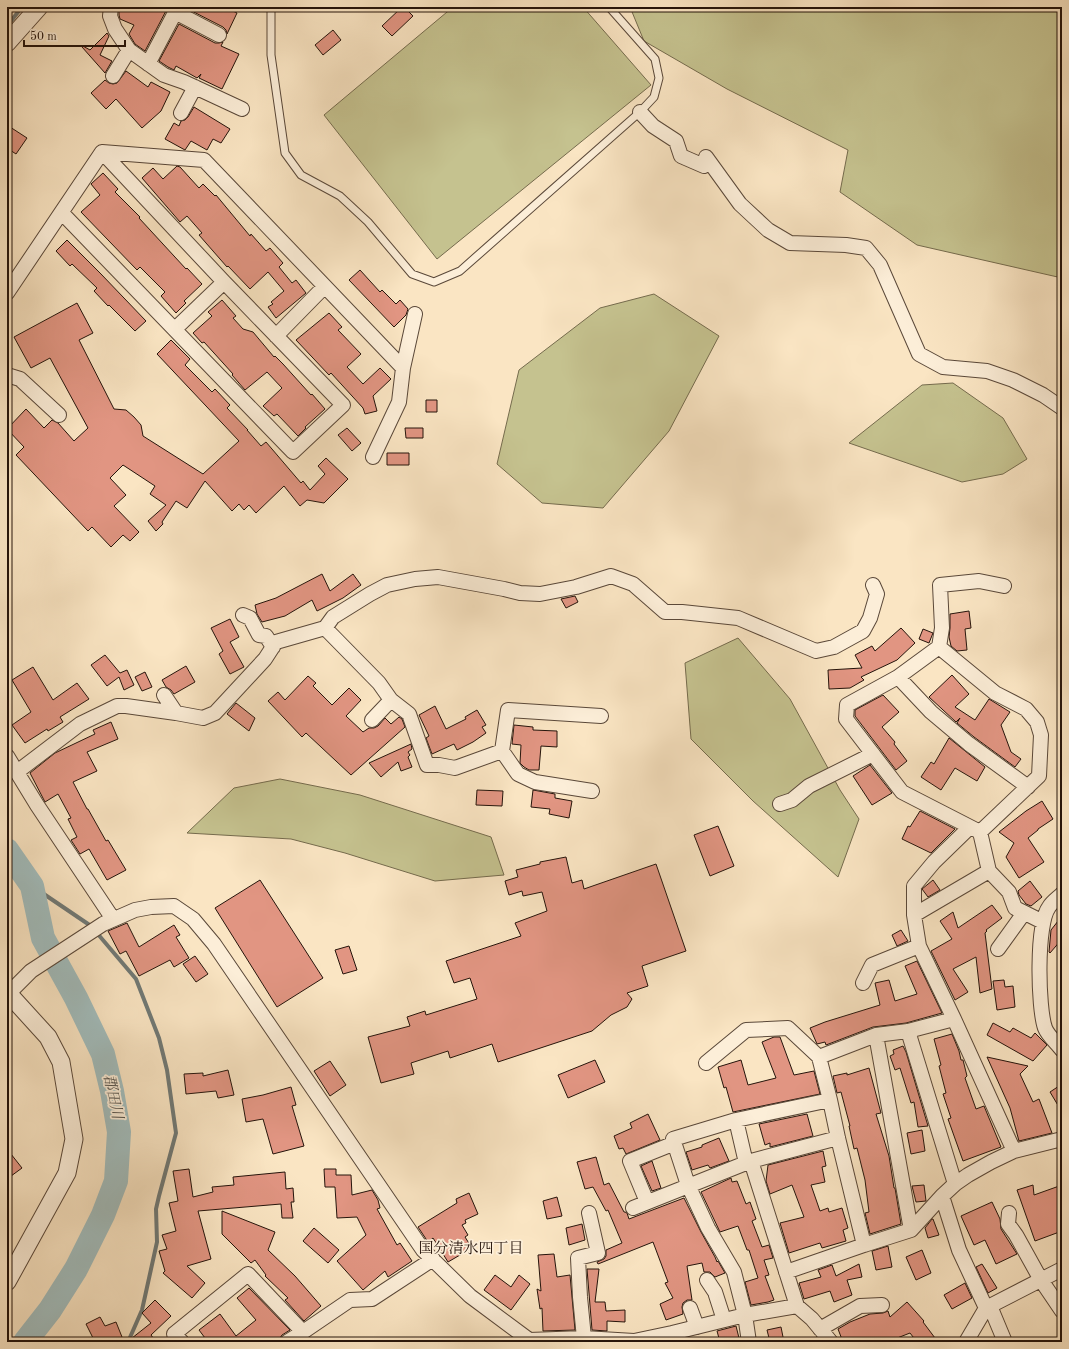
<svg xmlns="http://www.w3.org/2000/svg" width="1069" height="1349" font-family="'Old Standard TT','Noto Serif JP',serif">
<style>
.green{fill:#c5c28f;stroke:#756b4d}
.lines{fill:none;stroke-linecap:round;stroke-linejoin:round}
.stream{stroke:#707976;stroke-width:4}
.river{stroke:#a2bdbd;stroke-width:24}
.building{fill:#e19582;stroke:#25140b}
.service-casing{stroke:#5a4839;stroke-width:9}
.minor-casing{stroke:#5a4839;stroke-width:16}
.tertiary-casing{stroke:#5a4839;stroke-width:19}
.service{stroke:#fceed8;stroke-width:7}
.minor{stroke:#fceed8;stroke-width:14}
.tertiary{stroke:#fceed8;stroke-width:17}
.labels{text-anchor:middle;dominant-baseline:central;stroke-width:3.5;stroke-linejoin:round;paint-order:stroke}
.water-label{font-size:15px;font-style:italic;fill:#514f49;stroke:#fceed8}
.neighbourhood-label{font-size:15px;fill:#25140b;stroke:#fceed8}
</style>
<rect width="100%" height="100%" fill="#fae5c3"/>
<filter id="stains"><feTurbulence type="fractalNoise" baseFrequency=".005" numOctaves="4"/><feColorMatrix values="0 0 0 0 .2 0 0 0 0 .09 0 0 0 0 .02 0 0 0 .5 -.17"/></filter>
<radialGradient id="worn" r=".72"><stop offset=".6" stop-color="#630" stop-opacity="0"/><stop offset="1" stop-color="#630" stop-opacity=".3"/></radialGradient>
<path class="green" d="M453 7H583L651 85 437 259 324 115Z
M630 7H1062V278L917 245 840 192 848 150 727 89 644 41Z
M654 294 719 336 669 431 603 508 542 503 497 464 519 370 600 308Z
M953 383 1003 418 1027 459 1003 474 962 482 849 443 922 385Z
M738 638 790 699 840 790 859 819 838 877 753 801 691 739 685 663Z
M280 779 360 795 491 837 504 875 435 881 345 853 291 839 187 833 234 788Z"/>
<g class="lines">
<path class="stream" d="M7 26 22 7
M32 886 91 926 136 979 159 1038 167 1070 176 1133 159 1196 156 1209 157 1242 142 1310 128 1342"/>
<path class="river" d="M7 850 32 886 43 938 76 998 103 1054 112 1091 119 1132 116 1181 103 1215 76 1269 50 1310 25 1342"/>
</g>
<path class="building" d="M119 7H168L145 51 135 44 129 34 134 25 120 19 119 15Z
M186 7H225L237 13 227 34 226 30 223 27 186 8Z
M402 7H404L413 16 392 36 382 26Z
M179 24 215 43H219L223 42 221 46 239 54 222 89 199 78 201 74 197 78 176 66 174 70 168 67 159 61Z
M333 30 341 40 323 55 315 45Z
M107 33 109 36 100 55 112 61 105 73 82 47 83 46 90 50Z
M126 71 148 87 151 82 170 92 161 111 142 128 116 99 106 109 91 93 105 80 109 83 113 84 117 83Z
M194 107 230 129 221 143 213 139 207 150 191 141 185 150 165 139 174 123 179 126 181 121 185 120 188 117Z
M7 125 27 138 16 154 7 148Z
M177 166 180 167 199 188 203 184 215 196 216 195 250 236 251 234 266 251 270 248 283 263 279 267 292 283 296 280 306 293 276 318 268 307 273 304 271 302 284 291 268 272 250 289 228 266 227 267 199 235 202 233 187 216 180 222 142 178 153 168 163 179Z
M103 173 118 189 115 192 140 217 139 218 186 269 187 268 202 284 184 301 186 303 176 313 161 296 165 292 140 267 137 270 81 212 100 195 91 184Z
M67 240 101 274 146 321 135 331 109 305 108 306 94 291 97 288 72 264 70 266 56 251Z
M360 270 380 292 382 290 396 304 400 300 408 309 406 315 394 327 349 280Z
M222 300 236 316 233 318 243 329 253 332 274 357 275 356 283 364 311 395 312 394 325 409 305 427 306 428 298 436 277 414 274 416 263 406 282 388 267 372 245 390 232 375 233 374 204 342 202 343 193 333 212 316 208 312Z
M77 303 93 333 79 340 114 409 126 410 134 417 141 425 143 436 203 474 239 441 157 354 171 340 190 359 185 365 212 392 215 389 230 405 227 408 248 430H247L261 446 266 442 301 483 303 481 310 490 325 474 318 466 326 458 348 479 324 503 307 500 300 506 284 486 256 513 249 505 244 510 239 504 232 511 205 481 187 508 176 501 162 522 163 524 156 531 148 521 166 505 150 494 155 486 123 465 110 478 126 495 114 506 139 532 130 541 123 535 111 547 92 527 88 531 16 455 24 447 7 429 26 409 44 428 52 420 58 423 74 441 88 428 50 358 31 368 14 337Z
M329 313 342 327 338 330 361 354 347 367 363 384 380 368 391 379 373 396 377 411 365 414 363 408 331 373 329 375 296 340Z
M426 400H437V412H426Z
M347 428 361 443 352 451 338 435Z
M405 428H423V438H406Z
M387 453H409V465H387Z
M322 574 330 591 353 574 361 585 343 598 317 611 312 600 285 616 262 622 257 614 255 605 276 598Z
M575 596 578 602 566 608 561 599Z
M969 611 971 628 965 629 967 650 957 651 951 646 949 637 950 628V614Z
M230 619 239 637 230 642 244 667 230 674 219 654 223 651 211 628Z
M901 628 915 643 897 660 861 677 864 680 850 688 829 689 828 670 862 668 855 655 872 646 875 651Z
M923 629 933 633 929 643 919 639Z
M105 655 120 673 127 670 134 685 124 690 119 677 107 686 91 665Z
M186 666 195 682 174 694 171 690 166 687 162 680Z
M33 667 53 700 77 683 89 699 60 717 63 722 48 731 47 729 25 743 12 725 31 712 12 680Z
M145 672 152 687 142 691 135 677Z
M952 675 969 694 955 707 975 720 989 699 1010 712 1001 725 1011 752 1021 759 1015 767 974 737 957 723 960 718 956 722 929 697Z
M308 676 316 683 313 686 332 705 349 688 361 700 346 716 363 732 369 728H374L378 726 385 718 391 724 399 717 402 719 405 727 351 775 306 733 302 737 268 701 278 692 285 700Z
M883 695 899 712 882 727 895 742 894 744 907 761 896 770 855 716V710Z
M236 703 255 718 249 731 227 714Z
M435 706 446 729 466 719 465 717 477 710 486 725 482 727 486 733 473 742 457 750 454 744 432 754 426 738 429 736 419 715Z
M111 722 118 739 87 752 97 771 73 782 87 809H88L106 841 108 840 126 870 107 880 89 849 80 854 71 840 77 837 68 819 71 818 58 794 45 802 30 773 55 753 95 734 93 730Z
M514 725 533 727V730L557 731V747L541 746 539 770H529L524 767 520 763 521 745 512 744Z
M949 738 985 767 977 781 955 768 941 790 921 777 931 762 934 764Z
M411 744 412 749 408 752 410 755 408 757 412 767 401 771 398 762 381 777 369 763Z
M870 765 892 793 872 805 853 776Z
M477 790 503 791 502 806 476 805Z
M533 790 555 794V798L572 801 569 818 549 814 550 809 531 807Z
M1042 801 1053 819 1038 829V830L1028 838 1044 862 1019 878 1006 857 1014 843 999 832 1026 811Z
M920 811 955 829 931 853 902 839 908 826 910 827Z
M718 826 734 866 710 876 694 835Z
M566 857 572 883 582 880 584 889 656 864 686 951 642 966 648 986 627 993 632 999 627 1007 611 1015 592 1031 498 1062 492 1044 450 1058 448 1051 411 1063 414 1074 381 1083 368 1037 410 1026 407 1017 425 1011 426 1015 477 999 470 978 454 983 446 961 521 936 515 923 547 911 542 892 523 896 522 891 509 895 505 881 518 877 516 870 540 864V862Z
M260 880 323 978 277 1007 215 908Z
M933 880 940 890 928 897 922 889Z
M1030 881 1042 897 1031 906 1026 904 1019 895 1018 891Z
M992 905 1002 918 986 930 987 931 985 933 992 989 980 993 976 957 953 969 968 992 955 1000 931 951 952 939 940 921 953 912 958 928Z
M1062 916V939L1050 953 1049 952 1051 930Z
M127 923 139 947 174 925 180 935 176 937 189 958 174 967 170 960 139 976 126 951 120 954 108 931Z
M901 930 908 941 897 946 892 935Z
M349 946 357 970 343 974 335 950Z
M195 956 208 974 196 982 183 964Z
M917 961 942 1013 906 1023 873 1027 826 1045 825 1042 817 1044 810 1028 825 1022 880 1005 875 983 889 980 895 1001 917 994 905 966Z
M1004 980 1005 987 1013 986 1015 1007 997 1010 993 981Z
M993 1023 1010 1032 1013 1028 1031 1038 1035 1033 1047 1045 1033 1061 987 1035Z
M952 1034 959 1051 961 1060H963L967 1076 965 1078 976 1109 984 1106 1001 1147 963 1161 948 1119 951 1118 943 1094 946 1093 939 1066 941 1065 934 1039Z
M774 1037H780L794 1075 814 1071 820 1094 733 1112 726 1087 724 1088 718 1067 741 1060 748 1085 776 1078 762 1042Z
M903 1046 906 1052 928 1126 918 1127 914 1102 911 1103 900 1068 895 1070 890 1056 894 1054 893 1050Z
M987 1057 1028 1066 1020 1074 1033 1102 1039 1099 1052 1133 1019 1141 1010 1108Z
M595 1060 605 1082 568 1098 558 1075Z
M330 1061 346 1085 330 1096 314 1071Z
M869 1068 881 1113 876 1114 889 1156 894 1188H895L901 1224 870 1234 865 1213 869 1212 865 1180 857 1148 854 1149 849 1126H850L841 1092 837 1093 833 1076 847 1073V1075Z
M228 1070 234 1095 218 1098 216 1091 186 1094 184 1074 203 1073V1076Z
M1062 1084V1112L1050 1092Z
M291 1087 296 1105 292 1106 304 1146 273 1154 263 1119 246 1122 242 1099 263 1095Z
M648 1114 660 1140 626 1154 623 1148 619 1149 614 1136 632 1128 630 1123Z
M807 1114 813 1136 770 1147V1143L765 1145 759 1124Z
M922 1130 925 1151 911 1154 907 1133Z
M719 1138 729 1161 710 1168 708 1165 692 1170 686 1152 702 1147V1145Z
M7 1149 22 1168 7 1179Z
M823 1151 826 1166 822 1167 825 1182 811 1185 820 1211 828 1208 829 1212 842 1208 848 1228 843 1230 846 1241 822 1248 820 1243 789 1253 780 1223 804 1217 792 1185 770 1194 766 1181 768 1165Z
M596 1157 604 1185 609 1183 624 1212H625L627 1213 629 1219 684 1198 701 1232 715 1257 717 1262 718 1261 725 1273 715 1277 710 1272H704L702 1263 687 1266 692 1300H687L683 1303 682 1307 683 1314 666 1320 660 1304 673 1298 665 1283 668 1282 653 1242 598 1264 597 1262 604 1259 606 1256V1250L622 1243 608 1210 606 1211 593 1187 585 1189 577 1162Z
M652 1161 661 1188 652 1191 641 1166Z
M189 1169 193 1197 213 1192 212 1187 234 1185 233 1177 285 1172 286 1189 293 1188 294 1202H291L293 1218H282L281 1204 198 1211 211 1259 187 1266 205 1283 192 1298 163 1273 165 1271 159 1251 167 1249 162 1235 176 1231 169 1203 178 1201 173 1171Z
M324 1169H336V1175H351L352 1195 372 1190 378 1200 380 1208 377 1209 397 1245 400 1243 412 1261 388 1277 385 1271 363 1290 337 1261 366 1235 357 1217 337 1218 335 1187H325Z
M731 1178 732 1182 737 1181 746 1204 750 1202 756 1219 752 1221 762 1247 769 1245 773 1258 764 1260 769 1275 765 1276 774 1300 768 1302 751 1305 745 1282 758 1278 749 1250H747L738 1226 720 1232 701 1192Z
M924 1185 926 1201 916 1202 912 1186Z
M1033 1185 1034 1195 1062 1185V1231L1035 1241 1017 1190Z
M469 1193 478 1214 465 1220 466 1223 462 1225 468 1235 465 1237 472 1248 448 1262 433 1238 428 1242 418 1227 457 1203 456 1199Z
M557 1197 562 1216 547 1219 543 1201Z
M992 1202 1000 1219 1001 1229 1017 1254 996 1264 985 1240 974 1245 961 1216Z
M222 1211 275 1232 268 1250 295 1276 321 1306 304 1321 285 1300 288 1298 265 1276 266 1275 255 1260 251 1263 222 1234Z
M932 1219H933L939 1235 928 1238 925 1228Z
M582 1224 585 1240 569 1245 566 1228Z
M314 1228 339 1250 328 1263 303 1241Z
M888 1246 892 1267 876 1270 872 1251Z
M922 1250 931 1273 916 1280 906 1257Z
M554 1254 557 1277 570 1275 575 1330 543 1331 542 1308 540 1309 537 1289 541 1291 538 1255Z
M859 1264 862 1277 847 1280 852 1295 834 1302 830 1291 804 1299 799 1283 821 1277 818 1270 832 1265 836 1276Z
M982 1264 997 1288 988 1293 976 1267Z
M587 1269H599L595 1302H605L606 1311 625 1310V1322L607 1321V1331L592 1330Z
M495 1275 511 1287 519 1275 530 1284 511 1310 484 1290Z
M965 1283 972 1298 952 1309 944 1295Z
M249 1288 290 1330 282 1335 280 1338 279 1342H208L199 1330 220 1314 236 1336 256 1320 237 1298Z
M155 1300 171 1316 151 1335 156 1342H127L151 1323 142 1313Z
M907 1302 924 1321 923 1322 938 1342H917L910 1333 887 1342H843L838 1329 850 1322 870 1314 883 1313 888 1311 890 1317Z
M100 1317 105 1326 116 1322 124 1342H95L86 1324Z
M736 1326 740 1342H720L717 1331Z
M781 1327 784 1342H770L767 1330Z"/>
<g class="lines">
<g class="service-casing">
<path id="service" d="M271 7V55L285 153 301 175 340 196 368 222 412 274 434 282 460 271 640 112 654 97 659 78 655 59 609 7"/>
</g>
<g class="minor-casing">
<path id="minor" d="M111 7 110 16 115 29 129 50 164 75 184 82 242 109
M175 12 219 35
M148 64 178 7
M113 76 129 50
M640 112 653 126 676 141 681 156 704 166 706 157 740 204 768 230 790 243 846 245 866 248 880 265 919 354 943 367 987 371 1013 380 1043 395 1062 408
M181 113 195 87
M102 152 204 160 403 368 399 402 373 457
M62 213 293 452 343 405 224 282 102 152
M7 293 102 152
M175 329 224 282
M276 336 324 287
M403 368 415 314
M7 375 20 379 59 415
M243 615 250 618 259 635 266 636 273 647
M325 628 333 617 370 594 387 585 415 579 438 577 504 589 520 593 540 594 576 587 611 576 633 584 665 612H682L738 618 816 651 834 647 863 631 870 618 877 594 873 585
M939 647 942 628 940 585 979 581 1004 586
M898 677 931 712 969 744 1028 787
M176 713 203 718 215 713 265 659 276 642 325 628 379 683 391 700 409 714 427 765H439L455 768 502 751 508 710 601 716
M372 720 391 700
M502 751 518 774 535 782 592 791
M7 756 37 805 113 919
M17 772 80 724 117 706H126L176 713 164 695
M780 804 792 800 809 786 873 754
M970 827 934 862 914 886V915L919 946 954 1019 1014 1151
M980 832 1039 776 1041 735 1037 722 1026 709 995 693 939 647 898 677 847 705 846 719 902 792 980 832 989 871 1009 892 1015 908 1043 922
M1062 894C1058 898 1052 902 1049 907 1036 924 1038 1008 1045 1028 1048 1036 1057 1043 1062 1050
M914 915 989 871
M998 949 1024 913
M863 983 872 965 919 946
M8 994 31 971 103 924 135 910 151 907 174 906 193 919 214 944 423 1250 470 1296 532 1342
M908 1031 955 1184
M876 1035 911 1230
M706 1063 746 1030 788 1028 819 1057
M736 1120 746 1163
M942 1196 959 1250 986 1308
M647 1202 630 1161 675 1143
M633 1208 751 1161
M1009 1213 1008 1224 1016 1235 1041 1280 1062 1311
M864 1245 838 1138 830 1100 819 1057 876 1035 908 1031 954 1019
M786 1272 864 1245 911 1230 942 1196 955 1184 968 1175 991 1162 1014 1151 1062 1139
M707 1280 715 1292 724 1320
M797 1306 751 1161 838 1138
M990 1306 1005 1342
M690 1308 697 1327
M820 1329 860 1306 882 1305
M584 1338 580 1297 578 1258 598 1253 589 1213
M529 1340 584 1338 634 1341 672 1333 745 1315 797 1306 812 1319 831 1342
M182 1342 174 1334 248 1274 303 1332
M287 1342 303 1332 350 1300 372 1299 433 1259
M749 1342 745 1315 734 1272 708 1228 688 1185 673 1139 736 1120 830 1100
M966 1342 986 1308 1062 1269"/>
</g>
<g class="tertiary-casing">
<path id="tertiary" d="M7 43 39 7
M7 992 48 1037 61 1062 74 1139 67 1173 7 1282"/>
</g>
<use href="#service" class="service"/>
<use href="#minor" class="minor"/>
<use href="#tertiary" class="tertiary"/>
</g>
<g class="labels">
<g class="water-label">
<text transform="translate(112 1097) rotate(78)">郡田川</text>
</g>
<g class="neighbourhood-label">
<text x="471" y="1249">国分清水四丁目</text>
</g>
</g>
<rect width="1069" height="1349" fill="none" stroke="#fae5c3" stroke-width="24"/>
<rect x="8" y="8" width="1053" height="1333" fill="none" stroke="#25140b" stroke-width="2"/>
<rect x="12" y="12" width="1045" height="1325" fill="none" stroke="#25140b"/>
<path d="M24 40v6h101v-6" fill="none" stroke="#25140b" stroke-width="2"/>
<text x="30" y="40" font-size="12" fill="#25140b" stroke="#fceed8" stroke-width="3" paint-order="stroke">50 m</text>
<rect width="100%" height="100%" filter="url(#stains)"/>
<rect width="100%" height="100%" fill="url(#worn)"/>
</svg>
